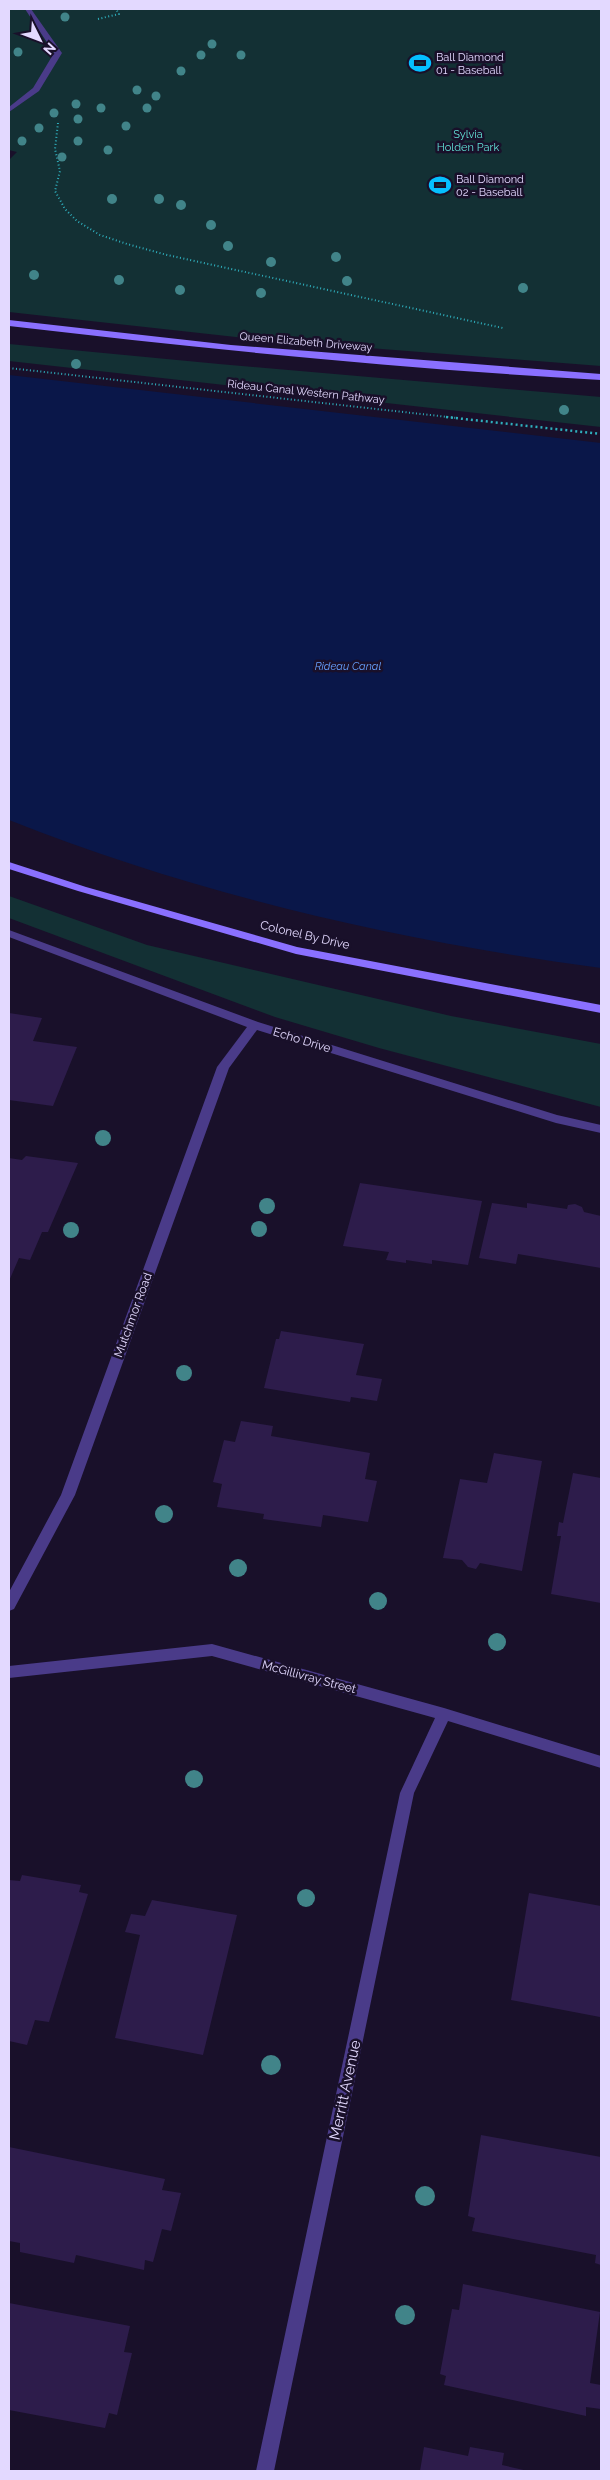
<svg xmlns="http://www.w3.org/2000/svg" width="610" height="2480" font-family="Raleway,sans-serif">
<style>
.green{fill:#133034}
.water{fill:#0a1749}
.building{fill:#2d1c4b}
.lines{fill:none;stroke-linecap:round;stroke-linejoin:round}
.path-far1{stroke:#2fafbd;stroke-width:2;stroke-dasharray:1 2.5;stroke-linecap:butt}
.path{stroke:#2fafbd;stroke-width:2.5;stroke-dasharray:2 3;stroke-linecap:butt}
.service{fill:#4a3b89;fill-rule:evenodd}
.minor{fill:#4a3b89;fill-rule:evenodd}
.secondary{fill:#8a70ff;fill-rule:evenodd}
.tree{fill:#418489}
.labels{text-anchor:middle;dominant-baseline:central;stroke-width:5;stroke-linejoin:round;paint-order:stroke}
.far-poi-label{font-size:11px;fill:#e3d9ff;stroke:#19102a;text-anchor:start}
.far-park-label{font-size:11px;fill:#62e2d6;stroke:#19102a}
.far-street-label{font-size:11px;fill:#e3d9ff;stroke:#19102a}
.far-water-label{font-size:11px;font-style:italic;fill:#67a1ff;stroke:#19102a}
.street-label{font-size:12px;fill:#e3d9ff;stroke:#19102a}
.near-street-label{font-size:15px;fill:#e3d9ff;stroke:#19102a}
</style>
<rect width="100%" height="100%" fill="#19102a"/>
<path class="green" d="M9 9H601V366L254 339 9 312V160L17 152 9 150Z
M9 344 219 364 601 397V427L9 361Z
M9 896 147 945 451 1016 601 1044V1107L379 1048 275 1017 9 918Z"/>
<path class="water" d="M9 375 601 443V968C399 941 198 895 9 820Z"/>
<path class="building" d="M9 1013 42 1018 33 1041 77 1047 53 1106 9 1100Z
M26 1156 78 1163 48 1232H42L30 1260 19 1258 9 1281V1158L22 1160Z
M360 1183 482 1201 468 1265 432 1260V1264L406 1260V1263L386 1260 389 1252 343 1246Z
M492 1203 527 1208V1203L567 1209 568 1205 575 1204 582 1207 584 1212 601 1216V1268L518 1254 516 1264 479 1258Z
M281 1331 364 1344 356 1375 382 1379 377 1401 351 1397 350 1402 264 1388 276 1339H279Z
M241 1421 273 1426 271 1436 370 1453 365 1479 377 1481 368 1522 323 1515 321 1527 263 1519 264 1514 217 1507 222 1484 213 1482 224 1440 235 1442Z
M494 1453 542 1461 522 1571 480 1563 476 1569 468 1567 462 1560 443 1558 460 1479 487 1483Z
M573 1473 601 1478V1603L551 1594 561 1536H557L559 1522 563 1523Z
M22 1875 81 1885 79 1892 88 1894 49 2022 35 2020 27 2045 9 2041V1880L20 1881Z
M529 1893 601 1906 600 2017 511 2000Z
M152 1900 237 1915 203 2055 115 2038 140 1935 125 1932 131 1914 145 1916Z
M481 2135 601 2157V2265L595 2263 596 2255 472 2231 475 2218 468 2216Z
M9 2147 165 2179 162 2190 181 2193 171 2231 162 2229 153 2262 145 2260 144 2270 76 2255 74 2263 20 2252V2243L9 2241Z
M463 2284 600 2312 590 2383 601 2385V2409L586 2407V2416L444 2385 446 2376 440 2374 452 2309 459 2310Z
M9 2303 130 2326 124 2352 132 2353 117 2415 109 2413 105 2428 9 2410Z
M424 2447 468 2456 470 2447 504 2453 502 2465 528 2471H420Z"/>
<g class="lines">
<path class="path-far1" d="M98 19 119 14 116 9
M58 123 55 149 60 171 55 191 65 209 77 221 100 235 127 244 167 255 503 328
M9 368 457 418"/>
<path class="path" d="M446 417 601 434"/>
<path class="service" d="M25 9H31L62 53 39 91 9 112V107L33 88 54 53Z"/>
<path class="minor" d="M9 930 258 1022 557 1115 601 1125V1133L556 1123 257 1030 229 1068 75 1495 14 1609 9 1611V1592L61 1495 217 1067 247 1027 9 937Z
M212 1644 444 1708 601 1756V1768L448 1721 414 1793 274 2471H256L400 1793 435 1718 212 1656 9 1678V1666Z"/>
<path class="secondary" d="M9 320 231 345 601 374V380C404 369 205 349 9 326Z
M9 862 86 887 297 947 601 1005V1013L296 954 78 891 9 869Z"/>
</g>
<g class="tree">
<circle cx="65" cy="17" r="4.5"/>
<circle cx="212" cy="44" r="4.5"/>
<circle cx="18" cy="52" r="4.5"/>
<circle cx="201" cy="55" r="4.5"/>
<circle cx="241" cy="55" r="4.5"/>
<circle cx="181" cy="71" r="4.5"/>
<circle cx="137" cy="90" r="4.5"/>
<circle cx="156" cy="96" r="4.5"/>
<circle cx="76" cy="104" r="4.5"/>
<circle cx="101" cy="108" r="4.5"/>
<circle cx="147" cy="108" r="4.5"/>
<circle cx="54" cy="113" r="4.5"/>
<circle cx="78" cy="119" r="4.5"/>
<circle cx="126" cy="126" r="4.5"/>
<circle cx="39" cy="128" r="4.5"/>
<circle cx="22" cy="141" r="4.5"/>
<circle cx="78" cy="141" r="4.5"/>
<circle cx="108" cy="150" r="4.5"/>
<circle cx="62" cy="157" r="4.5"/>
<circle cx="112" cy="199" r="5"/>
<circle cx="159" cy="199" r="5"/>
<circle cx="181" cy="205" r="5"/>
<circle cx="211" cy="225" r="5"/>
<circle cx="228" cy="246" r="5"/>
<circle cx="336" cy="257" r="5"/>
<circle cx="271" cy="262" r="5"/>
<circle cx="34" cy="275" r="5"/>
<circle cx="119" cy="280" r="5"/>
<circle cx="347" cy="281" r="5"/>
<circle cx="523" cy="288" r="5"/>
<circle cx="180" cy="290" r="5"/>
<circle cx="261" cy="293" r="5"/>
<circle cx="76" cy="364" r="5"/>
<circle cx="564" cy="410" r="5"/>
<circle cx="103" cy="1138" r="8"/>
<circle cx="267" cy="1206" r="8"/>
<circle cx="259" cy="1229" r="8"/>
<circle cx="71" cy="1230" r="8"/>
<circle cx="184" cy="1373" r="8"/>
<circle cx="164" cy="1514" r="9"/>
<circle cx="238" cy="1568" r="9"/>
<circle cx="378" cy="1601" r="9"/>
<circle cx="497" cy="1642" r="9"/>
<circle cx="194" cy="1779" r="9"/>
<circle cx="306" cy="1898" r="9"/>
<circle cx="271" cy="2065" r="10"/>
<circle cx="425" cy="2196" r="10"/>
<circle cx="405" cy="2315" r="10"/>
</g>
<defs>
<g id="stadium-bare" transform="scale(1.725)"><path d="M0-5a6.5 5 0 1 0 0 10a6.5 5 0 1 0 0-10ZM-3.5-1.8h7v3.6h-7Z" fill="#05bfff" stroke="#19102a" stroke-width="2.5" paint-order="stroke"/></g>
</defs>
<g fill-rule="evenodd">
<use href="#stadium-bare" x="420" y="63"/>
<use href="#stadium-bare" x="440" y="185"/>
</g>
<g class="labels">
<g class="far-poi-label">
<text x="436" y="57">Ball Diamond<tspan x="436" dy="13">01 - Baseball</tspan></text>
<text x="456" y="179">Ball Diamond<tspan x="456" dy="13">02 - Baseball</tspan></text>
</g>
<g class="far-park-label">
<text x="468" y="134">Sylvia<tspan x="468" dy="13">Holden Park</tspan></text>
</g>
<g class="far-street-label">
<text transform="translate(306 342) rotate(5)">Queen Elizabeth Driveway</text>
<text transform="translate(306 392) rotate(6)">Rideau Canal Western Pathway</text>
</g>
<g class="far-water-label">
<text x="348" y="666">Rideau Canal</text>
</g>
<g class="street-label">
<text transform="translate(305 935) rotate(13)">Colonel By Drive</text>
<text transform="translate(302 1040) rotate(17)">Echo Drive</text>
<text transform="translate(133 1315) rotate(-70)">Mutchmor Road</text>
<text transform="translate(309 1677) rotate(15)">McGillivray Street</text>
</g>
<g class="near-street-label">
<text transform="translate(345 2090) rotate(-78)">Merritt Avenue</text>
</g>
</g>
<rect width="610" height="2480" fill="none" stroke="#e3d9ff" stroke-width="20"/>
<g transform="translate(40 40) rotate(132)" stroke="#19102a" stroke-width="4" paint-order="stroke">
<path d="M0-4L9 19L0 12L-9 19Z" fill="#e3d9ff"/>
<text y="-8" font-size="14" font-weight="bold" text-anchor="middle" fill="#e3d9ff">N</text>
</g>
</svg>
